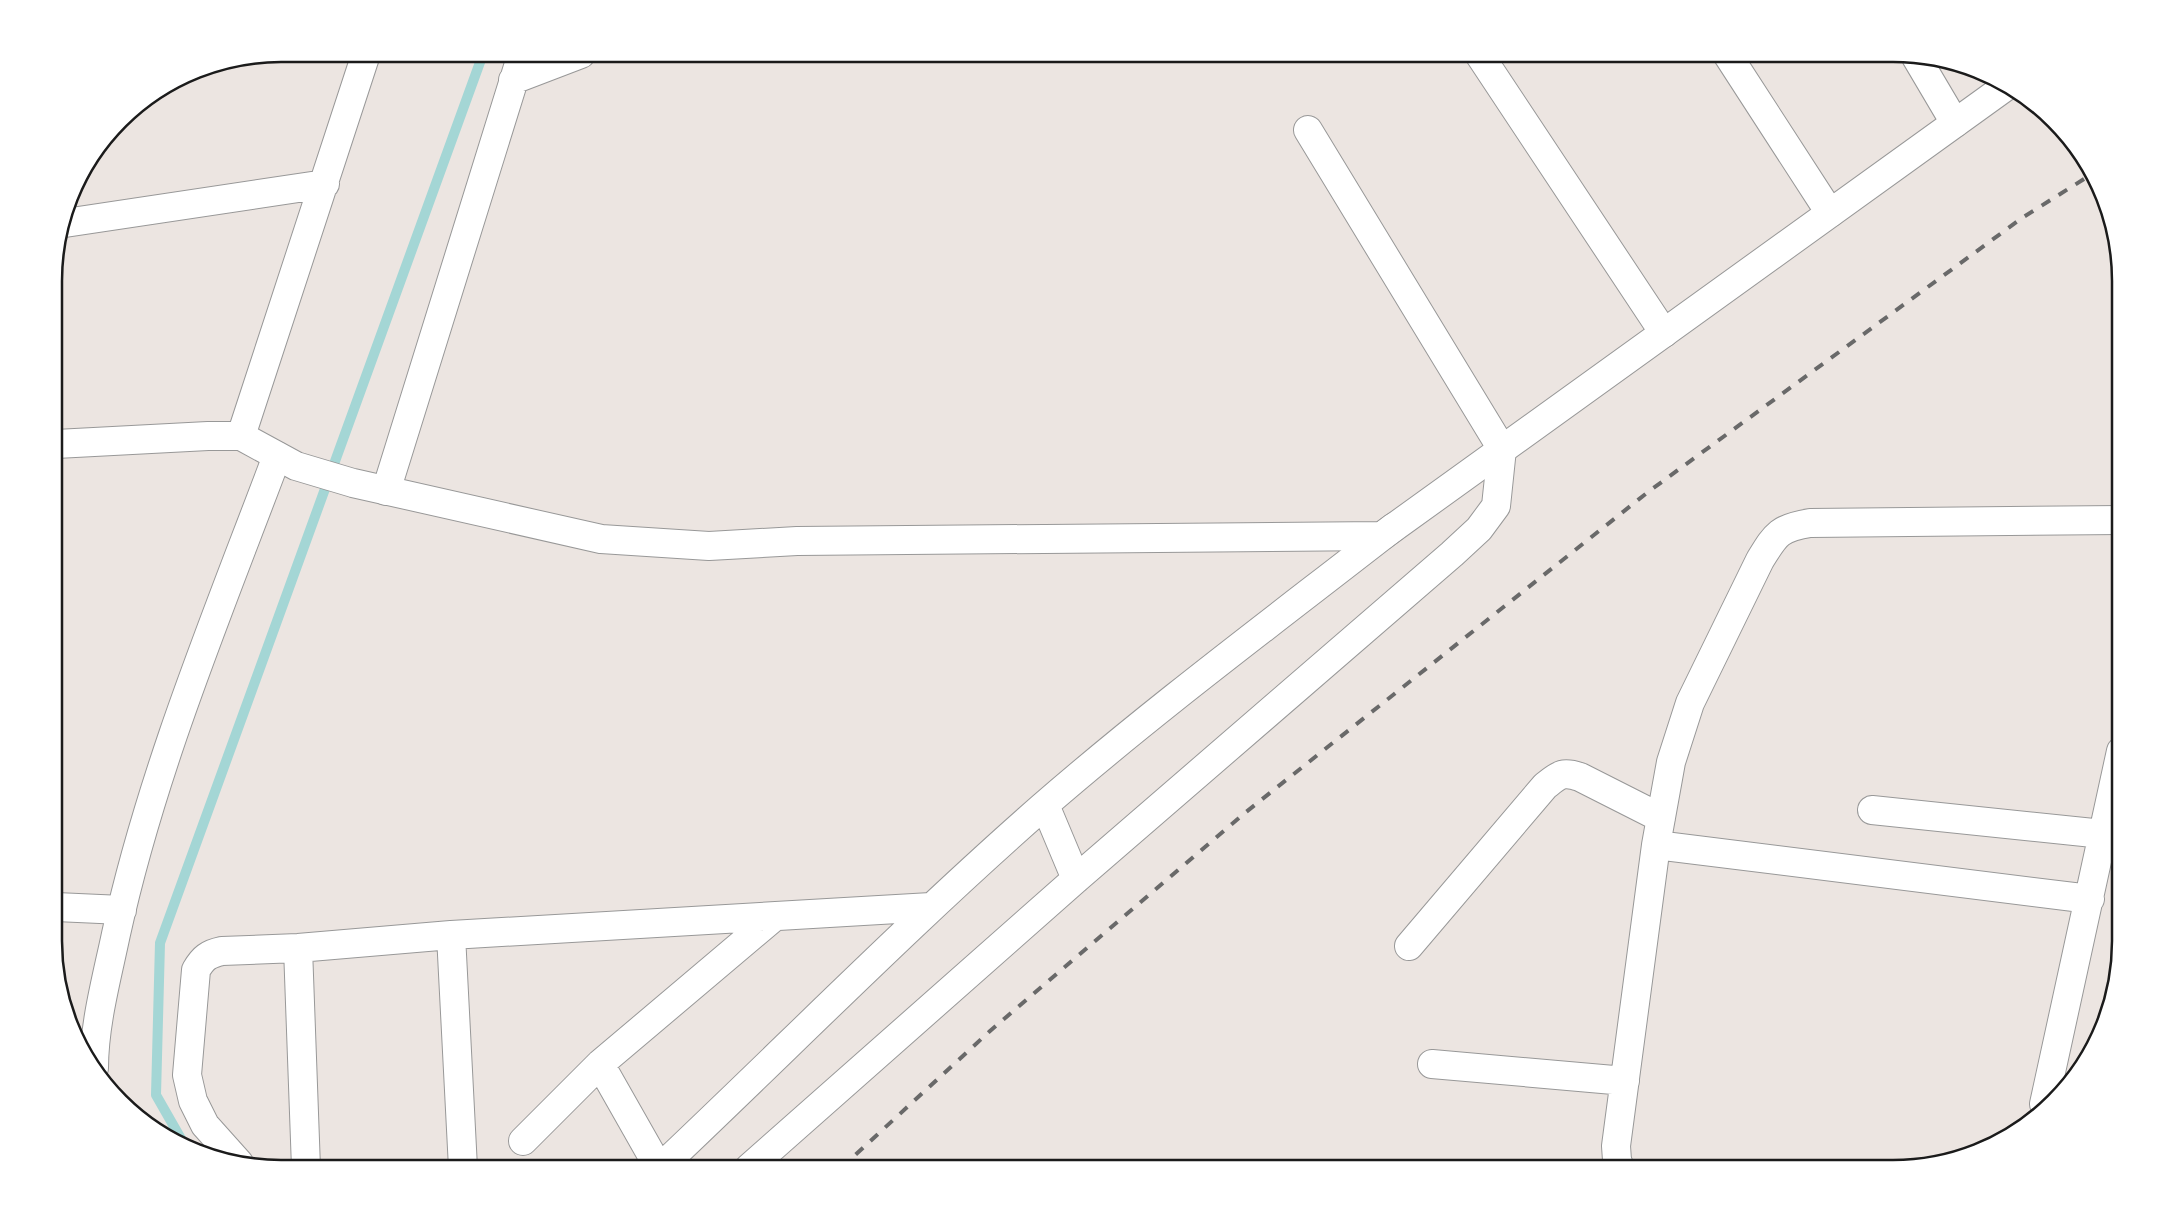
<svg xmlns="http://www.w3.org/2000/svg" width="2175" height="1222" font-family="'PT Sans',sans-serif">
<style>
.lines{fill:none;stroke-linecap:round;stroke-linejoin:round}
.stream{stroke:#a4d6d5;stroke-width:10}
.minor-casing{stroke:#989898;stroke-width:30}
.tertiary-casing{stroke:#989898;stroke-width:30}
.minor{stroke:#fff;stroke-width:28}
.tertiary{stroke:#fff;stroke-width:28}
.rail{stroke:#696969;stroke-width:4;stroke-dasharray:10 10;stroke-linecap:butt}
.rim{fill:none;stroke:#1b1b1b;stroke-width:2.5}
</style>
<rect width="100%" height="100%" fill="#ece5e1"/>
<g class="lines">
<path class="stream" d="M184 1144 156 1095 160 943 483 54"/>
<g class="minor-casing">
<path id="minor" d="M1479 54 1664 333
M1727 54 1830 213
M1916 57 1955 123
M513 80 581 54
M65 223 325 184
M241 436 366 54
M386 491 522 54
M1045 805 1076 879
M1872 810 2103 834
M1656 845 2090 899
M56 907 122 910
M451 935 463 1168
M1409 946 1545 786C1559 775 1562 771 1580 777L1661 818
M298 948 306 1168
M600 1064 659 1168
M1432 1064 1625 1081
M94 1068C94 1024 107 977 116 934 152 770 218 613 277 456
M2044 1104 2121 751
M523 1141 600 1064 774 917
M239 1163 205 1125 193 1101 187 1075 196 970C203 958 208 954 222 951L298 948 451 935 931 907
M660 1168C787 1048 910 923 1041 808 1155 709 1276 619 1394 527
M749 1168 1076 879 1452 554 1479 529 1496 506 1502 449 1308 130
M1620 1168 1617 1160 1616 1146 1656 845 1671 762 1690 703 1760 560C1776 534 1779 528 1810 523L2121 520"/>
</g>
<g class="tertiary-casing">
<path id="tertiary" d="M56 444 208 436H241L296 466 353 483 601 539 709 546 797 541 1382 536 2008 85"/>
</g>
<use href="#minor" class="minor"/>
<use href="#tertiary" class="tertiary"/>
<path class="rail" d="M841 1168 990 1031 1246 812 1648 492 2022 218 2092 174"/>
</g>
<path d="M0 0H2175V1222H0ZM281 62H1893A219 219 0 0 1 2112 281V941A219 219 0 0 1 1893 1160H281A219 219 0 0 1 62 941V281A219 219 0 0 1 281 62Z" fill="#fff" fill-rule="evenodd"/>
<path class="rim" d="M281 62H1893A219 219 0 0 1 2112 281V941A219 219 0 0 1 1893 1160H281A219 219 0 0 1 62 941V281A219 219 0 0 1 281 62Z"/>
</svg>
